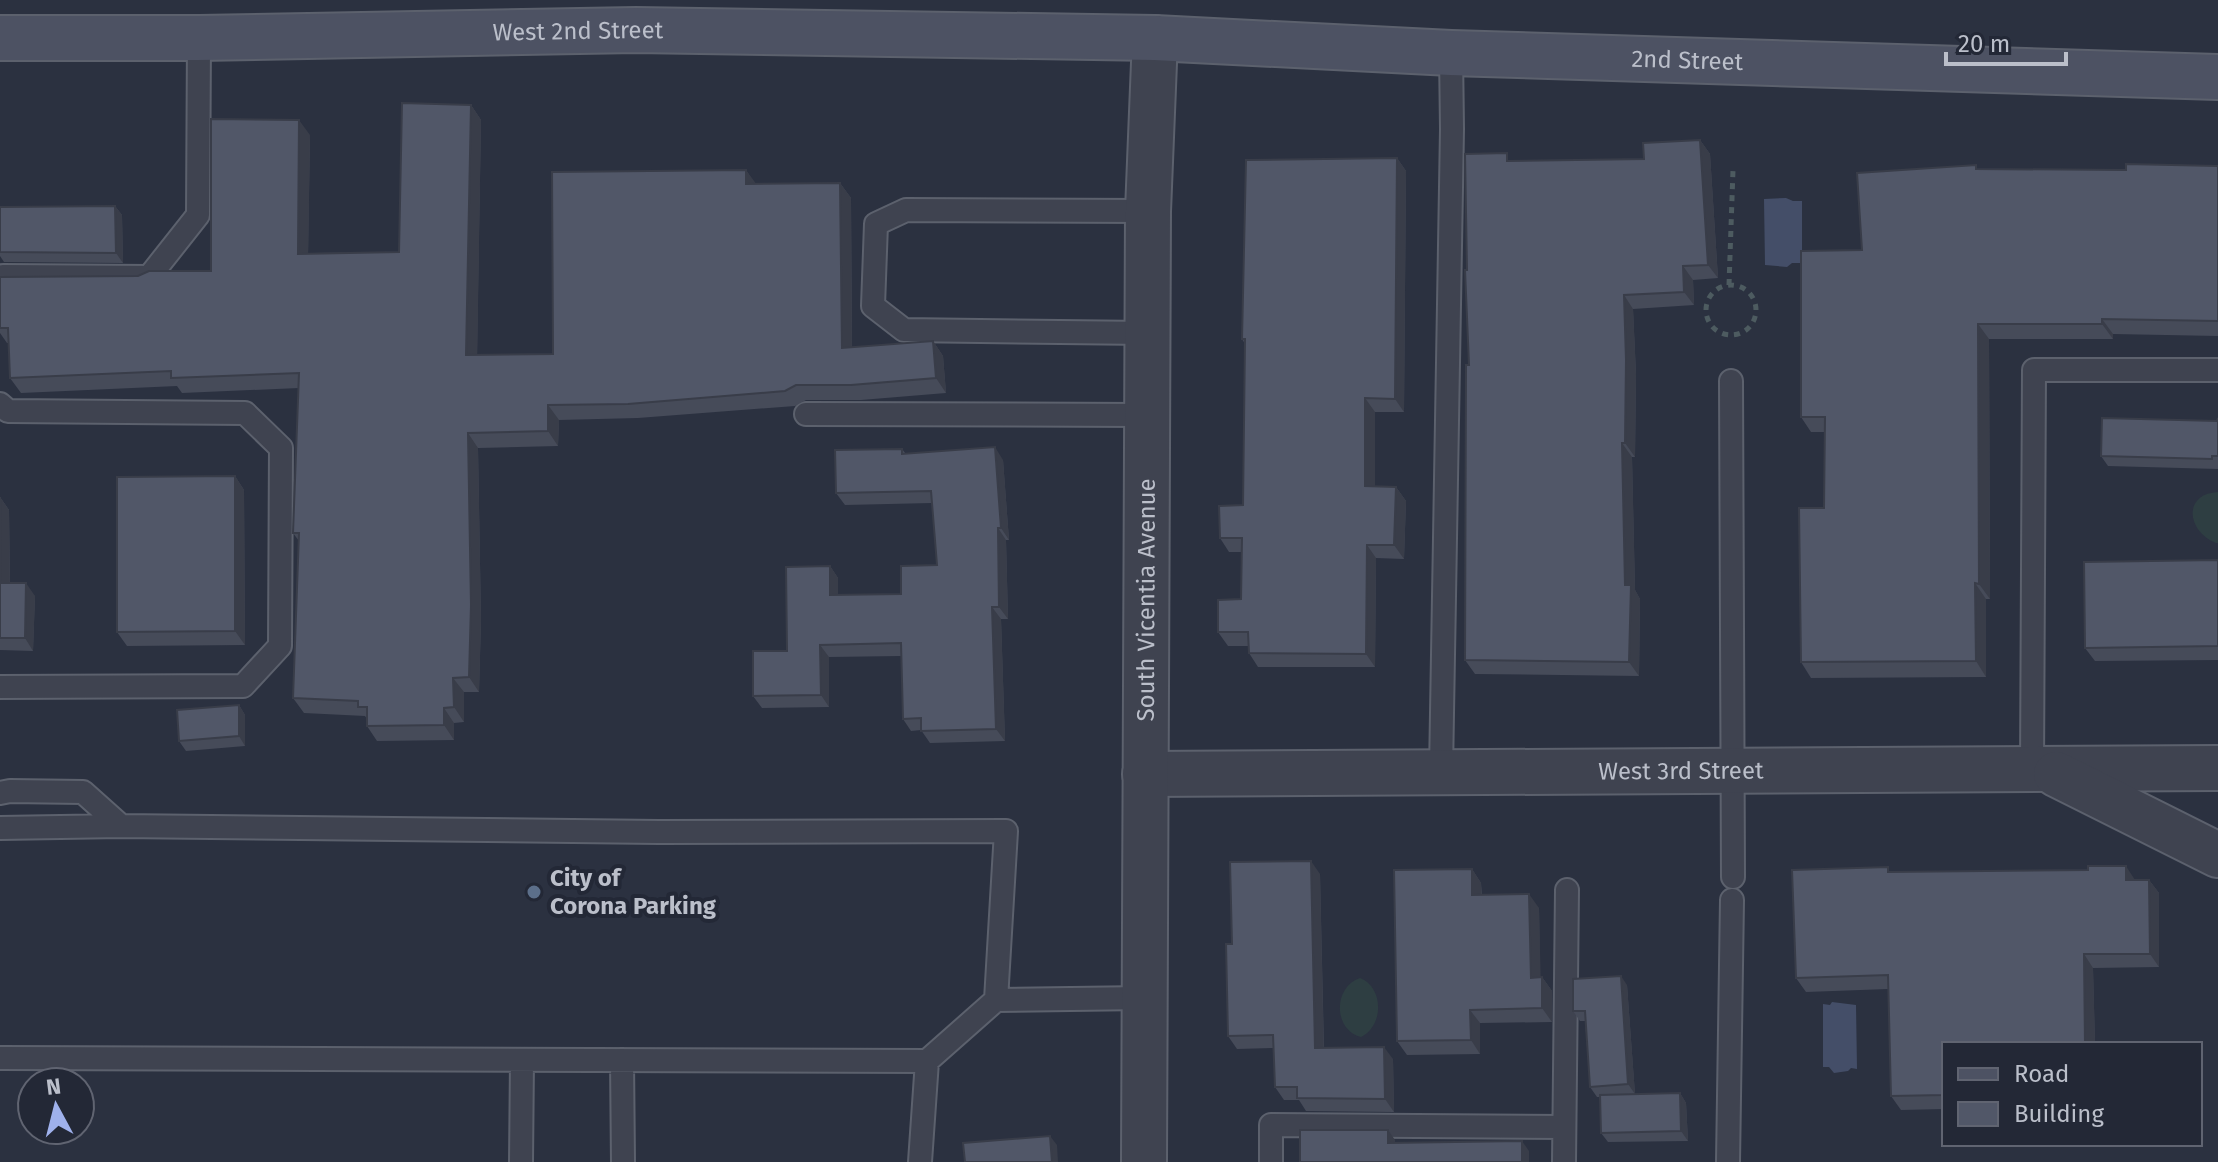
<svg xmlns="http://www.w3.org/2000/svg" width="2218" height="1162" font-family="'Fira Sans',sans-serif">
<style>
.green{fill:#2e3e42}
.water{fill:#444e68}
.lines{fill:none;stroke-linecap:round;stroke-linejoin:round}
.service-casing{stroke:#5c616d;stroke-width:26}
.tertiary-casing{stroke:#5c616d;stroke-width:48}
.secondary-casing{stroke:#5c616d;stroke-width:48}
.path{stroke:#4d5b60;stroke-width:5;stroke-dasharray:6 6;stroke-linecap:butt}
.service{stroke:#3f4350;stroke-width:22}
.tertiary{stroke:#3f4350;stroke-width:44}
.secondary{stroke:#4d5263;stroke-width:44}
.wall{fill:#464b59}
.shaded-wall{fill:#393d49}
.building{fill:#515768;stroke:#393d49;stroke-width:2}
.service-dot{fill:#5c6f8a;stroke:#232836;stroke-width:3}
.labels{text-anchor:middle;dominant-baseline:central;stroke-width:8;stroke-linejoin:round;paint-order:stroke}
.street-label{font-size:24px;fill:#bbbfca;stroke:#232836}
.poi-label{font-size:24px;font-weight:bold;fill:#bbbfca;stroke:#232836;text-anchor:start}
</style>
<rect width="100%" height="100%" fill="#2b3140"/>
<path class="green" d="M2218 492V543H2216C2187 532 2182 494 2218 492Z
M1360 978C1384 987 1384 1026 1361 1037 1333 1030 1333 987 1360 978Z"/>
<path class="water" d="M1786 198 1793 201H1802V263H1792L1787 267 1765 265 1764 199Z
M1832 1002 1856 1005 1857 1069 1851 1068 1848 1071 1834 1073 1829 1067H1823V1004L1830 1005Z"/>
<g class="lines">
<g class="service-casing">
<path id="service" d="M0 279 3 276 149 277 198 215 199 38
M1147 333 904 330 873 306 876 224 906 210 1148 211
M1731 381 1733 877
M0 404 8 411 245 413 281 448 280 646 243 686 0 687
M806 414 1147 415
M2032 769 2034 370H2218
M1441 772 1452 129 1451 53
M0 793 10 791 83 792 121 826
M0 828 121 826 659 832 1006 831 996 1000
M0 1058 927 1061
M622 1060 623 1162
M521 1162 522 1060
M920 1162 927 1061 996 1000 1144 998
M1271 1162V1125L1564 1127
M1564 1162 1567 890
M1728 1162 1732 900"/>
</g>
<g class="tertiary-casing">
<g id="tertiary">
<path id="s1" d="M1145 774 2218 768"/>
<path d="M2056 774 2218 855"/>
<path id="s2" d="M1144 1162 1148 211 1155 38"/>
</g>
</g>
<g class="secondary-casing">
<g id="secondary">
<path id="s3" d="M0 38H199L636 30 1155 38 1451 53 2218 77"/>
</g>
</g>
<path class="path" d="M1729 285 1733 170
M1706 310a25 25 0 1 1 50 0a25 25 0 1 1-50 0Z"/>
<use href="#service" class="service"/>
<use href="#tertiary" class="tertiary"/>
<use href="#secondary" class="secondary"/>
</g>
<path class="wall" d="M471 105 481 120 477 355 553 354 746 170 755 184 840 183 851 198 852 347 933 341 943 356 946 393 861 400H806L795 406 638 418 559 420 558 446 478 448 481 620 479 692H464V722L454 723V740L377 741 367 726V719L365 716 304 713 293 698 299 541 293 533 299 388 182 393 177 386 21 393 10 378 9 343H7L0 333V277L138 276 211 271 310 135 308 253 399 252Z
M1700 140 1710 154 1718 278 1693 280 1694 305 1633 309 1636 374 1635 457H1632L1635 590 1640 599 1639 676 1475 674 1465 660 1469 365 1512 161 1644 159Z
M1397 158 1406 171 1404 412H1375V487H1396L1406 501 1404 559 1376 558 1375 667H1258L1249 653V646H1228L1218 632 1241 599 1242 552H1229L1220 538 1243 505 1245 344 1242 339Z
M2218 166V336L2113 334V339H1989L1990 599H1986V677L1811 678 1801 662 1824 508 1825 432H1811L1801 417 1862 250 1979 169 2126 170Z
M115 206 122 215 123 263 4 262 0 256V207Z
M2218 418V469L2108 466 2101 456 2217 421Z
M902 449 906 454 1003 460 1009 540H1006L1008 619H1001L1005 741 930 743 921 730 911 731 903 719 901 656 829 657V707L762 708 753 696 787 651 830 566 838 578V595L901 594 937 565 932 503 845 505 836 493Z
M235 476 244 490 245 645 127 646 117 632Z
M0 497 9 510 10 583 35 596 33 651 0 650Z
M2218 560V660L2095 661 2085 648Z
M239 705 245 715V746L186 751 179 741Z
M1472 869 1481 883 1482 895 1539 908 1540 977H1542L1552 991V1022L1480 1023V1054L1407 1055 1397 1041Z
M1892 872 2149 880 2159 893V967L2093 968 2095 1044H1944V1109L1901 1110 1891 1096 1888 989 1806 992 1796 978Z
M1320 874 1324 1048 1393 1059 1394 1112 1306 1111 1299 1100H1284L1275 1087 1274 1048 1237 1049 1228 1036 1232 944Z
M1627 985 1635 1094 1680 1093 1686 1103 1688 1141 1608 1142 1601 1133 1600 1097H1597L1590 1087 1585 1021H1580L1573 1011Z"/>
<path class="shaded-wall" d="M471 105 481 120 477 370 466 355Z
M299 120 310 135 308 268 298 254Z
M1700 140 1710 154 1718 278 1708 265Z
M1397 158 1406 171 1404 412 1395 399Z
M746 170 757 185 746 184Z
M840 183 851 198 852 363 842 348Z
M115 206 122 215 123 263 116 253Z
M1683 266 1693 280 1694 305 1684 292Z
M1624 295 1633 309 1636 374 1635 457 1625 443Z
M2102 319 2113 334V339L2102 324Z
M1978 324 1989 339 1990 599 1979 584Z
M933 341 943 356 946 393 936 378Z
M1365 398 1375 412V500L1365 486Z
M548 405 559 420 558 446 548 431Z
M468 433 478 448 481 620 479 692 469 677Z
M1622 443 1632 457 1635 590 1640 599 1639 676 1629 662 1625 585Z
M995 447 1003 460 1009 540 1001 528Z
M235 476 244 490 245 645 235 631Z
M1396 487 1406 501 1404 559 1394 545Z
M0 497 9 510 10 595 1 583Z
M998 528 1006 540 1008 619 999 607Z
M1367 545 1376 558 1375 667 1366 654Z
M830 566 838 578V607L830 595Z
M26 583 35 596 33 651 25 638Z
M1975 583 1986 599V677L1976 661Z
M992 607 1001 619 1005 741 996 729Z
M820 645 829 657V707L821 695Z
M453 678 464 692V722L454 707Z
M239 705 245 715V746L239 736Z
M444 708 454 723V740L444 725Z
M1311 861 1320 874 1324 1061 1315 1048Z
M2126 866 2135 880H2126Z
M1472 869 1481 883 1482 909 1472 895Z
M2149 880 2159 893V967L2150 954Z
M1529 894 1539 908 1541 992 1531 978Z
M2084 954 2093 968 2095 1044H2085Z
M1621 976 1627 985 1635 1094 1628 1084Z
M1542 977 1552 991V1022L1542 1008Z
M1470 1010 1480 1023V1054L1471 1040Z
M1384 1047 1393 1059 1394 1112 1385 1099Z
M1680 1093 1686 1103 1688 1141 1681 1131Z
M1388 1130 1395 1140V1152L1388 1143Z
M1050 1136 1057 1145 1058 1162H1052Z
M1522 1141 1529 1151V1162H1522Z"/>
<path class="building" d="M402 103 471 105 466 355 553 354 552 172 746 170V184L840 183 842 348 933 341 936 378 851 385H796L785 391 628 404 548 405V431L468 433 471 605 469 677 453 678 454 707 444 708V725L367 726V707H358V701L293 698 299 533H293L299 373 171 378V371L10 378 8 328H0V277L138 276 149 271H211V119L299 120 298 254 399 252Z
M1700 140 1708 265 1683 266 1684 292 1624 295 1626 360 1625 443H1622L1625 585H1631L1629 662 1465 660 1466 365H1469L1465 270H1467L1465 154 1507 153V161L1644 159 1643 143Z
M1397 158 1395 399 1365 398V486L1396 487 1394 545H1367L1366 654 1249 653 1248 632H1218V600L1241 599 1242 538H1220L1219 506 1243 505 1245 339H1242L1246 160Z
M2126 164 2218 166V321L2102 319V324H1978L1979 584 1975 583 1976 661 1801 662 1799 508H1824L1825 417H1801V251L1862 250 1857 173 1976 165V169L2126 170Z
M115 206 116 253 0 252V207Z
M2102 418 2217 421 2218 418V456H2212V459L2101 456Z
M995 447 1001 528H998L999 607H992L996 729 921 731V718L903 719 901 643 820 645 821 695 753 696V651H787L786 567 830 566V595L901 594V566L937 565 931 491 836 493 835 450 902 449V454Z
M235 476V631L117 632V477Z
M0 497 1 583H26L25 638H0Z
M2218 560V646L2085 648 2084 562Z
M239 705V736L179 741 177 710Z
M1311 861 1315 1048 1384 1047 1385 1099 1297 1098V1087H1275L1273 1035 1228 1036 1226 944H1232L1230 862Z
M2088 866H2126V880H2149L2150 954H2084L2085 1044H1944V1095L1891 1096 1888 975 1796 978 1792 870 1888 867V872L2088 870Z
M1472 869V895L1529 894 1531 978 1542 977V1008L1470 1010 1471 1040 1397 1041 1394 870Z
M1621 976 1628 1084 1590 1087 1585 1011H1573V979Z
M1680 1093 1681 1131 1601 1133 1600 1095Z
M1300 1130H1388V1143L1522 1141V1162H1300Z
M1050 1136 1052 1162H965L963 1143Z"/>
<circle class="service-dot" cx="534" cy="892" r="8"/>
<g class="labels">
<g class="street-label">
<text stroke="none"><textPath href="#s3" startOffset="578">West 2nd Street</textPath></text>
<text stroke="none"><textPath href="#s3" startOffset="1688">2nd Street</textPath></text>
<text stroke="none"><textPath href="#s2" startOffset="562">South Vicentia Avenue</textPath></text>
<text stroke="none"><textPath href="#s1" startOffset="536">West 3rd Street</textPath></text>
</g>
<g class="poi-label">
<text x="550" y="878">City of<tspan x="550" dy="28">Corona Parking</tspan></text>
</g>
</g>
<rect x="1942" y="1042" width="260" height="104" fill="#232836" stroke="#606471" stroke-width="2"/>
<rect x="1958" y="1068" width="40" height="12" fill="#4d5263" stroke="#606471" stroke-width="2"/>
<text x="2014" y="1082" font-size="24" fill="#bbbfca">Road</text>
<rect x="1958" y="1102" width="40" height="24" fill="#515768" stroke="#606471" stroke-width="2"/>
<text x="2014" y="1122" font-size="24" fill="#bbbfca">Building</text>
<g transform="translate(56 1106) rotate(353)"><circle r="38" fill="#232836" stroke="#606471" stroke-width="2"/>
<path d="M0-6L14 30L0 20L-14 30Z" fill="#9fb1ec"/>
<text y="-12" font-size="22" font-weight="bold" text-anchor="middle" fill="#bbbfca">N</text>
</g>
<path d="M1946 52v12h120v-12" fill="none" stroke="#bbbfca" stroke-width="4"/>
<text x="1958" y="52" font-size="24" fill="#bbbfca" stroke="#232836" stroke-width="6" paint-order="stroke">20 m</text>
</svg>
